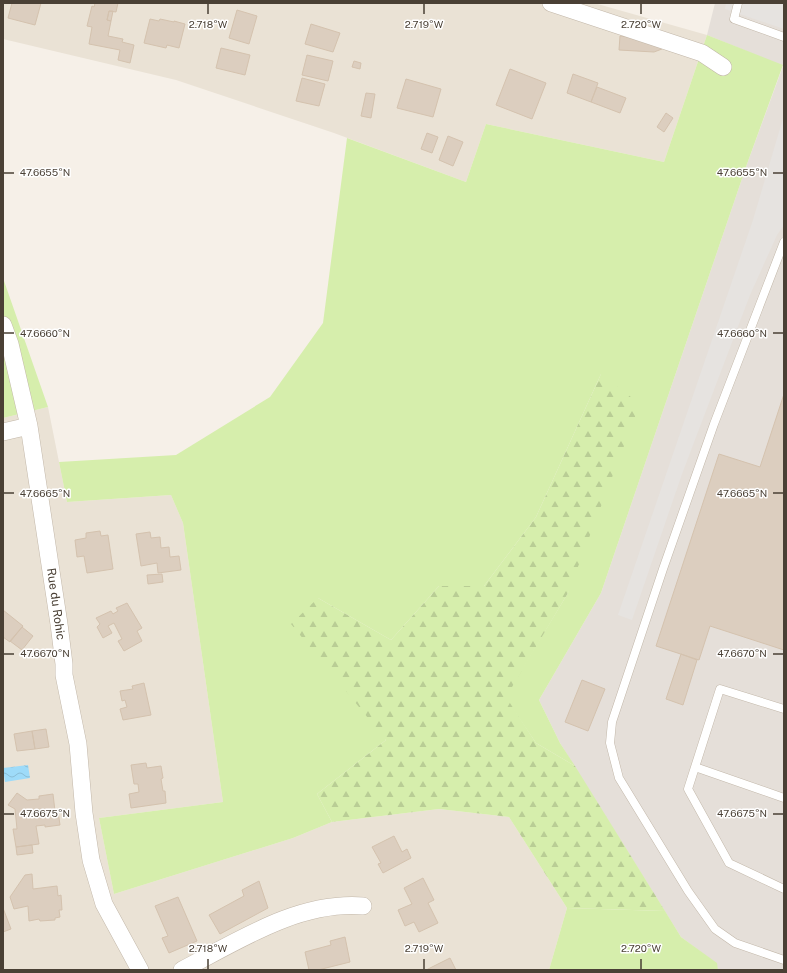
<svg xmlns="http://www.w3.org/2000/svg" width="787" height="973" font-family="'Public Sans',sans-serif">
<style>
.residential{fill:#eae2d5}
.industrial{fill:#e5dfd9}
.grass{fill:#d6eeac}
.forest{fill:url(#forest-firs)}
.parking{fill:#e6e3e0}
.water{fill:url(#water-waves)}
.building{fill:#dccebf;stroke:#d4c2ae}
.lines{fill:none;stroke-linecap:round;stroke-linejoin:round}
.lane-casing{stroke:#c2b7a9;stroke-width:9}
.street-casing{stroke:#c2b7a9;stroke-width:18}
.lane{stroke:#fff;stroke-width:8}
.street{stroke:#fff;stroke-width:17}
.ticks{fill:none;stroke:#4a4035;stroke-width:1.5}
.labels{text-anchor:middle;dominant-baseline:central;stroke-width:3;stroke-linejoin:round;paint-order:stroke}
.street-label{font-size:12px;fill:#4a4035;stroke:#fff}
.ticks-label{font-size:10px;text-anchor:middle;fill:#4a4035;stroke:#fff;stroke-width:3;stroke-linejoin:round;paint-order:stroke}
</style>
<defs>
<pattern id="forest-firs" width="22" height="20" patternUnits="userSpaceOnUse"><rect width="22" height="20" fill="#d6eeac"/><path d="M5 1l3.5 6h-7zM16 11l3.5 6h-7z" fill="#b9cd95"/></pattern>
<pattern id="water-waves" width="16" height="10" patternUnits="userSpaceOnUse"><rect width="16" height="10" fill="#9edbf9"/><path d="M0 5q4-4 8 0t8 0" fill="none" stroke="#8abdd6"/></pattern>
</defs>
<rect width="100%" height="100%" fill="#f6f0e8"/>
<path class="residential" d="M3 3H594L707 35 664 162 486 124 466 182 334 133 176 80 3 39Z
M48 407 67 502 171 495 183 523 223 802 99 818 114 894 293 838 332 822 439 809 509 817 567 908 549 970H3V418Z"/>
<path class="industrial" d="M715 3H784V970H718L716 963 681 937 560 743 539 700 601 593 747 164 783 66 707 35Z"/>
<path class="grass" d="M707 35 783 65 747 164 601 593 539 700 560 743 575 766 536 743 505 697 568 593 601 374 536 517 484 586H439L391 640 318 598 386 740 317 794 332 822 293 838 114 894 99 818 223 802 183 523 171 495 67 502 59 462 176 455 270 397 323 323 347 138 466 182 486 124 664 162Z
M3 278 48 407 3 418Z
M567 908 665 911 681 937 717 963 718 970H549Z"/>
<path class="forest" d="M601 374 640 404 568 593 506 697 536 743 575 766 665 911 567 908 509 817 439 809 332 822 317 794 386 740 291 624 318 598 391 640 439 586H484L536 517Z"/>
<path class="parking" d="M726 3H784V29L725 9Z
M784 115V225L777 235 750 295 682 474 632 620 618 615 753 220Z"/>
<path class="water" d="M28 765 30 778 5 782 3 768Z"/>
<path class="building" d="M12 3H41L35 25 8 18Z
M95 3H118L116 12 109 11 107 20 111 21 108 36 123 39 122 42 134 45 130 63 118 60 120 50 89 44 92 27 87 26 92 6 94 7Z
M237 10 257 16 249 44 229 38Z
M109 11H113L111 21 107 20Z
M150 19 159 21 160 19 174 22V21L185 24 179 48 167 45 166 48 144 43Z
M311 24 340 33 333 52 305 44Z
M620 36 655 40 662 49 654 52 619 50Z
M221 48 250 55 245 75 216 68Z
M307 55 333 61 328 81 302 75Z
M354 61 361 63 360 69 352 67Z
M510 69 546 83 532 119 496 105Z
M573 74 598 83 591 102 567 93Z
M302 78 325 84 319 106 296 101Z
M406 79 441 89 433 117 397 108Z
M597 87 626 98 620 113 591 102Z
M366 93 375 94 371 118 361 116Z
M666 113 673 118 664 132 657 127Z
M427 133 438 137 432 153 421 149Z
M448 136 463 142 453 166 439 160Z
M784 394V650L710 626 699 660 656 646 719 454 760 467Z
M100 531 101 536 108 535 113 569 87 573 84 556 77 557 75 540 86 538V533Z
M150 532 151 538 160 537 161 548 169 547 170 557 179 556 181 570 158 573 157 563 141 566 136 534Z
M162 574 163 582 148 584 147 575Z
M127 603 142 628 137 631 142 641 124 651 118 641 122 639 114 623 108 626 112 633 103 638 97 627 100 624 96 618 111 611 113 614 118 611 116 608Z
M3 610 23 626 10 642 3 637Z
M22 627 33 636 22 650 10 641Z
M681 654 697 660 683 705 666 699Z
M582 680 605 689 588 731 565 722Z
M144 683 151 715 123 720 120 709 127 707 125 700 122 701 120 691 133 689 132 686Z
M46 729 49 747 35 749 32 731Z
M32 731 35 749 17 751 14 734Z
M146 763 147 768 161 766 163 778 161 779 163 791H165L166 803 131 808 129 794 139 792 138 784H134L131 765Z
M17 793 27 800 39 799V796L53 794 55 811H58L60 825 45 827V825L36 826 39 844 16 847 13 829H17L15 809 8 805Z
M394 836 402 852 407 849 411 858 383 873 378 864 381 863 372 847Z
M32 845 33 853 17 855 16 847Z
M32 874 33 889 57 886 58 896 61 895 62 910H59L60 917 55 918V920L40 921 39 919 29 921 28 906 14 909 10 897 25 875Z
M423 878 434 900 428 903 438 923 419 932 414 922 405 926 398 910 412 904 404 888Z
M259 881 268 908 220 934 209 915 244 896 242 890Z
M178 897 197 941 169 953 162 938 168 936 155 906Z
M3 908 11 929 3 932Z
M345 937 350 962 318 970H309L305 952 331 945 330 941Z
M450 958 456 970H426Z"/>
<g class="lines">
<g class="lane-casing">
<path id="lane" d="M738 3 734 19 784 37
M784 242 714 424 663 569 612 722 610 743 619 778 688 891 715 929 735 943 784 960
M784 709 720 689 688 789 729 863 784 889
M695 767 784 798"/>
</g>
<g class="street-casing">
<path id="street" d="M551 3 702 53 723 67
M3 325 10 344 29 426 59 624 64 664V675L78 744 84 813 91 860 104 904 140 970
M3 432 29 426
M182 970C238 941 298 901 363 906"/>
</g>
<use href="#lane" class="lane"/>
<use href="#street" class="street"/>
</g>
<path class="ticks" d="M208 4V14M424 4V14M641 4V14M4 173H14M773 173H783M4 333H14M773 333H783M4 493H14M773 493H783M4 654H14M773 654H783M4 814H14M773 814H783M208 959V969M424 959V969M641 959V969"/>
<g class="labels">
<g class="street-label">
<text transform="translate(56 604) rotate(82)">Rue du Rohic</text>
</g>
</g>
<g class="ticks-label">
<text x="208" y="28">2.718°W</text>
<text x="424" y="28">2.719°W</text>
<text x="641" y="28">2.720°W</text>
<text x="742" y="176">47.6655°N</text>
<text x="45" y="176">47.6655°N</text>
<text x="742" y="337">47.6660°N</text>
<text x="45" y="337">47.6660°N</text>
<text x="742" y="497">47.6665°N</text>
<text x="45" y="497">47.6665°N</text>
<text x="742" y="657">47.6670°N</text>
<text x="45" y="657">47.6670°N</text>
<text x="742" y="817">47.6675°N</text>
<text x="45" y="817">47.6675°N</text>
<text x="208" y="952">2.718°W</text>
<text x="424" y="952">2.719°W</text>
<text x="641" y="952">2.720°W</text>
</g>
<rect width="787" height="973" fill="none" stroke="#4a4035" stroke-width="8"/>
</svg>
